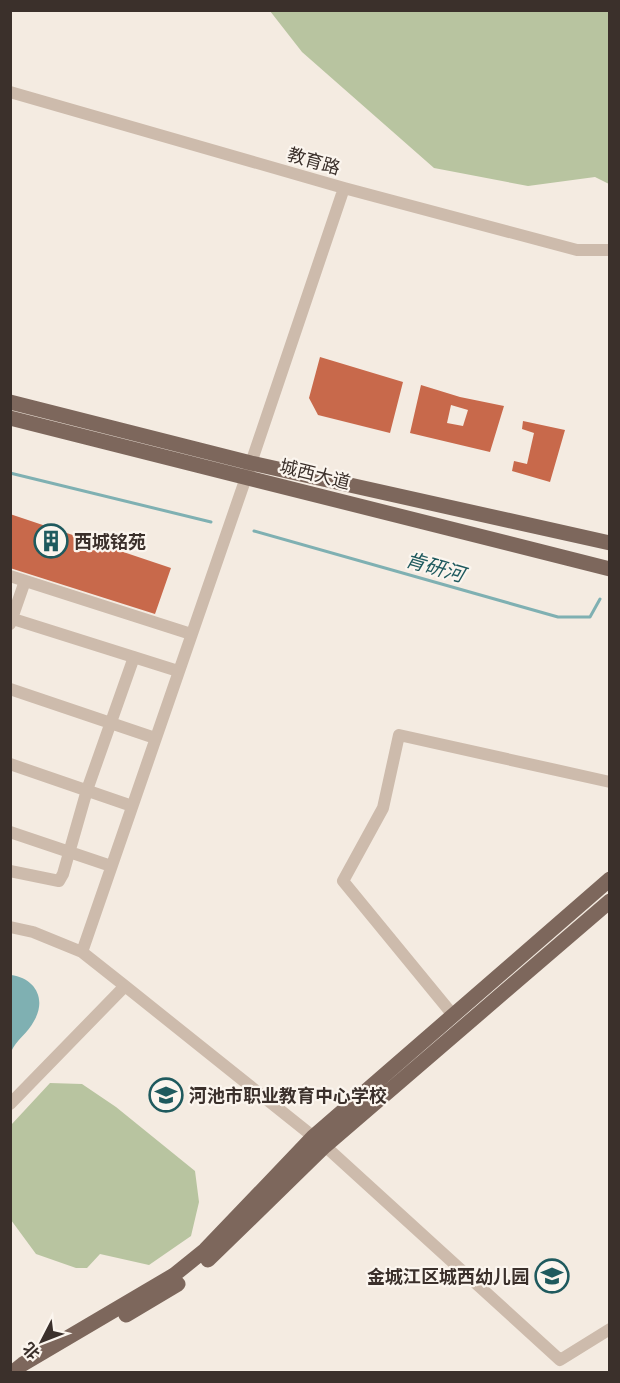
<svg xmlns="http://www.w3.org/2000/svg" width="620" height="1383" font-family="'Public Sans','Noto Sans SC',sans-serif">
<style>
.green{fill:#b8c4a0}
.water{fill:#7fb0b2}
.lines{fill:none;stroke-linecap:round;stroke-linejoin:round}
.stream{stroke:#7fb0b2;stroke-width:3}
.building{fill:#c8694b;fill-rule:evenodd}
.minor{stroke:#cdbbac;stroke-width:12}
.major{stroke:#7d675c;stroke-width:15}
.labels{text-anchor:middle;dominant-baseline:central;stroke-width:4.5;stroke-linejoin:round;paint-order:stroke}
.street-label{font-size:18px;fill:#3b302b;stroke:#fbf5ee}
.poi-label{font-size:18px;font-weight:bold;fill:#3b302b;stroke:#fbf5ee;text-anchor:start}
.water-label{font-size:20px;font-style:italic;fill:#1f5a5e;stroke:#fbf5ee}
</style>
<rect width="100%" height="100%" fill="#f4ebe1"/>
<path class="green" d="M270 11H609V184L595 177 528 186 434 168 302 52Z
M50 1083 82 1084 116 1107 195 1171 199 1202 191 1236 149 1265 100 1254 87 1268H76L36 1254 11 1220V1125Z"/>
<path class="water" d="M11 975C35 978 47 999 34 1021 28 1033 16 1040 11 1052Z"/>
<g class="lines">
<path class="stream" d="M10 473 211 522
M254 531 558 617H590L600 599"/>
</g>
<path class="building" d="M320 357 403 382 390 433 318 415 309 398Z
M421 385 460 397 504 406 490 452 410 433ZM451 405 468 410 463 426 447 423Z
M523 421 565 430 550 482 512 471 514 461 527 464 534 433 522 429Z
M10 514 171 568 155 614 10 568Z"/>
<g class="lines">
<path class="minor" d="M10 92 344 188 577 250H610
M10 576 191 634
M10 618 178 671
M10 624 25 581
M10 689 155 738
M10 764 132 806
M10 832 111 866
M10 871 59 881 63 874 87 790 134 657
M10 927 33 932 82 952 125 986 325 1146 560 1360 610 1329
M82 952 251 463 344 188
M453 1015 343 881 383 808 399 735 610 782
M10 1104 125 986"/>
<path class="major" d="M10 402 251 463 610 543
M10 418 610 569
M208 1260 325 1146 610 901
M126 1315 178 1284
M13 1372 23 1364 174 1275 205 1250 313 1137 610 879"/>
</g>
<defs>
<g id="building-ring" transform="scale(1.725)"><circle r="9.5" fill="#fbf5ee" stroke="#1f5a5e" stroke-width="1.5"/><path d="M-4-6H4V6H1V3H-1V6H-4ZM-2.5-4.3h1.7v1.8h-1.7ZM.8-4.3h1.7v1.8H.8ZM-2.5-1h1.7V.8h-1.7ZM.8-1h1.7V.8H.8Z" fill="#1f5a5e"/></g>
<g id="school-ring" transform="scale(1.725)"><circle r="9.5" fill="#fbf5ee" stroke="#1f5a5e" stroke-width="1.5"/><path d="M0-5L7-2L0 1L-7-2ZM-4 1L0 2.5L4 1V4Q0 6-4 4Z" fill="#1f5a5e"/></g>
</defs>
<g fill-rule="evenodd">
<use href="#building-ring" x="51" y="541"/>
<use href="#school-ring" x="166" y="1095"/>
<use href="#school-ring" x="552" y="1276"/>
</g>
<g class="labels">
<g class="street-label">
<text transform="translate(314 161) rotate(16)">教育路</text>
<text transform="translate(315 474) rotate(14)">城西大道</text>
</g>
<g class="poi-label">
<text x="74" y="541">西城铭苑</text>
<text x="189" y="1095">河池市职业教育中心学校</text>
<text x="529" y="1276" text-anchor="end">金城江区城西幼儿园</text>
</g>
<g class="water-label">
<text transform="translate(435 567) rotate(16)">肯研河</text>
</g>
</g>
<rect width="620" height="1383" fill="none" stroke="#3b302b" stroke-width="24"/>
<g transform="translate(42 1341) rotate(228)" stroke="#fbf5ee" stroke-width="4.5" paint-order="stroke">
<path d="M0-4.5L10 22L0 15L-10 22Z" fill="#3b302b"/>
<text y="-9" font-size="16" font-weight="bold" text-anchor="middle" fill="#3b302b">北</text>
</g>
</svg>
